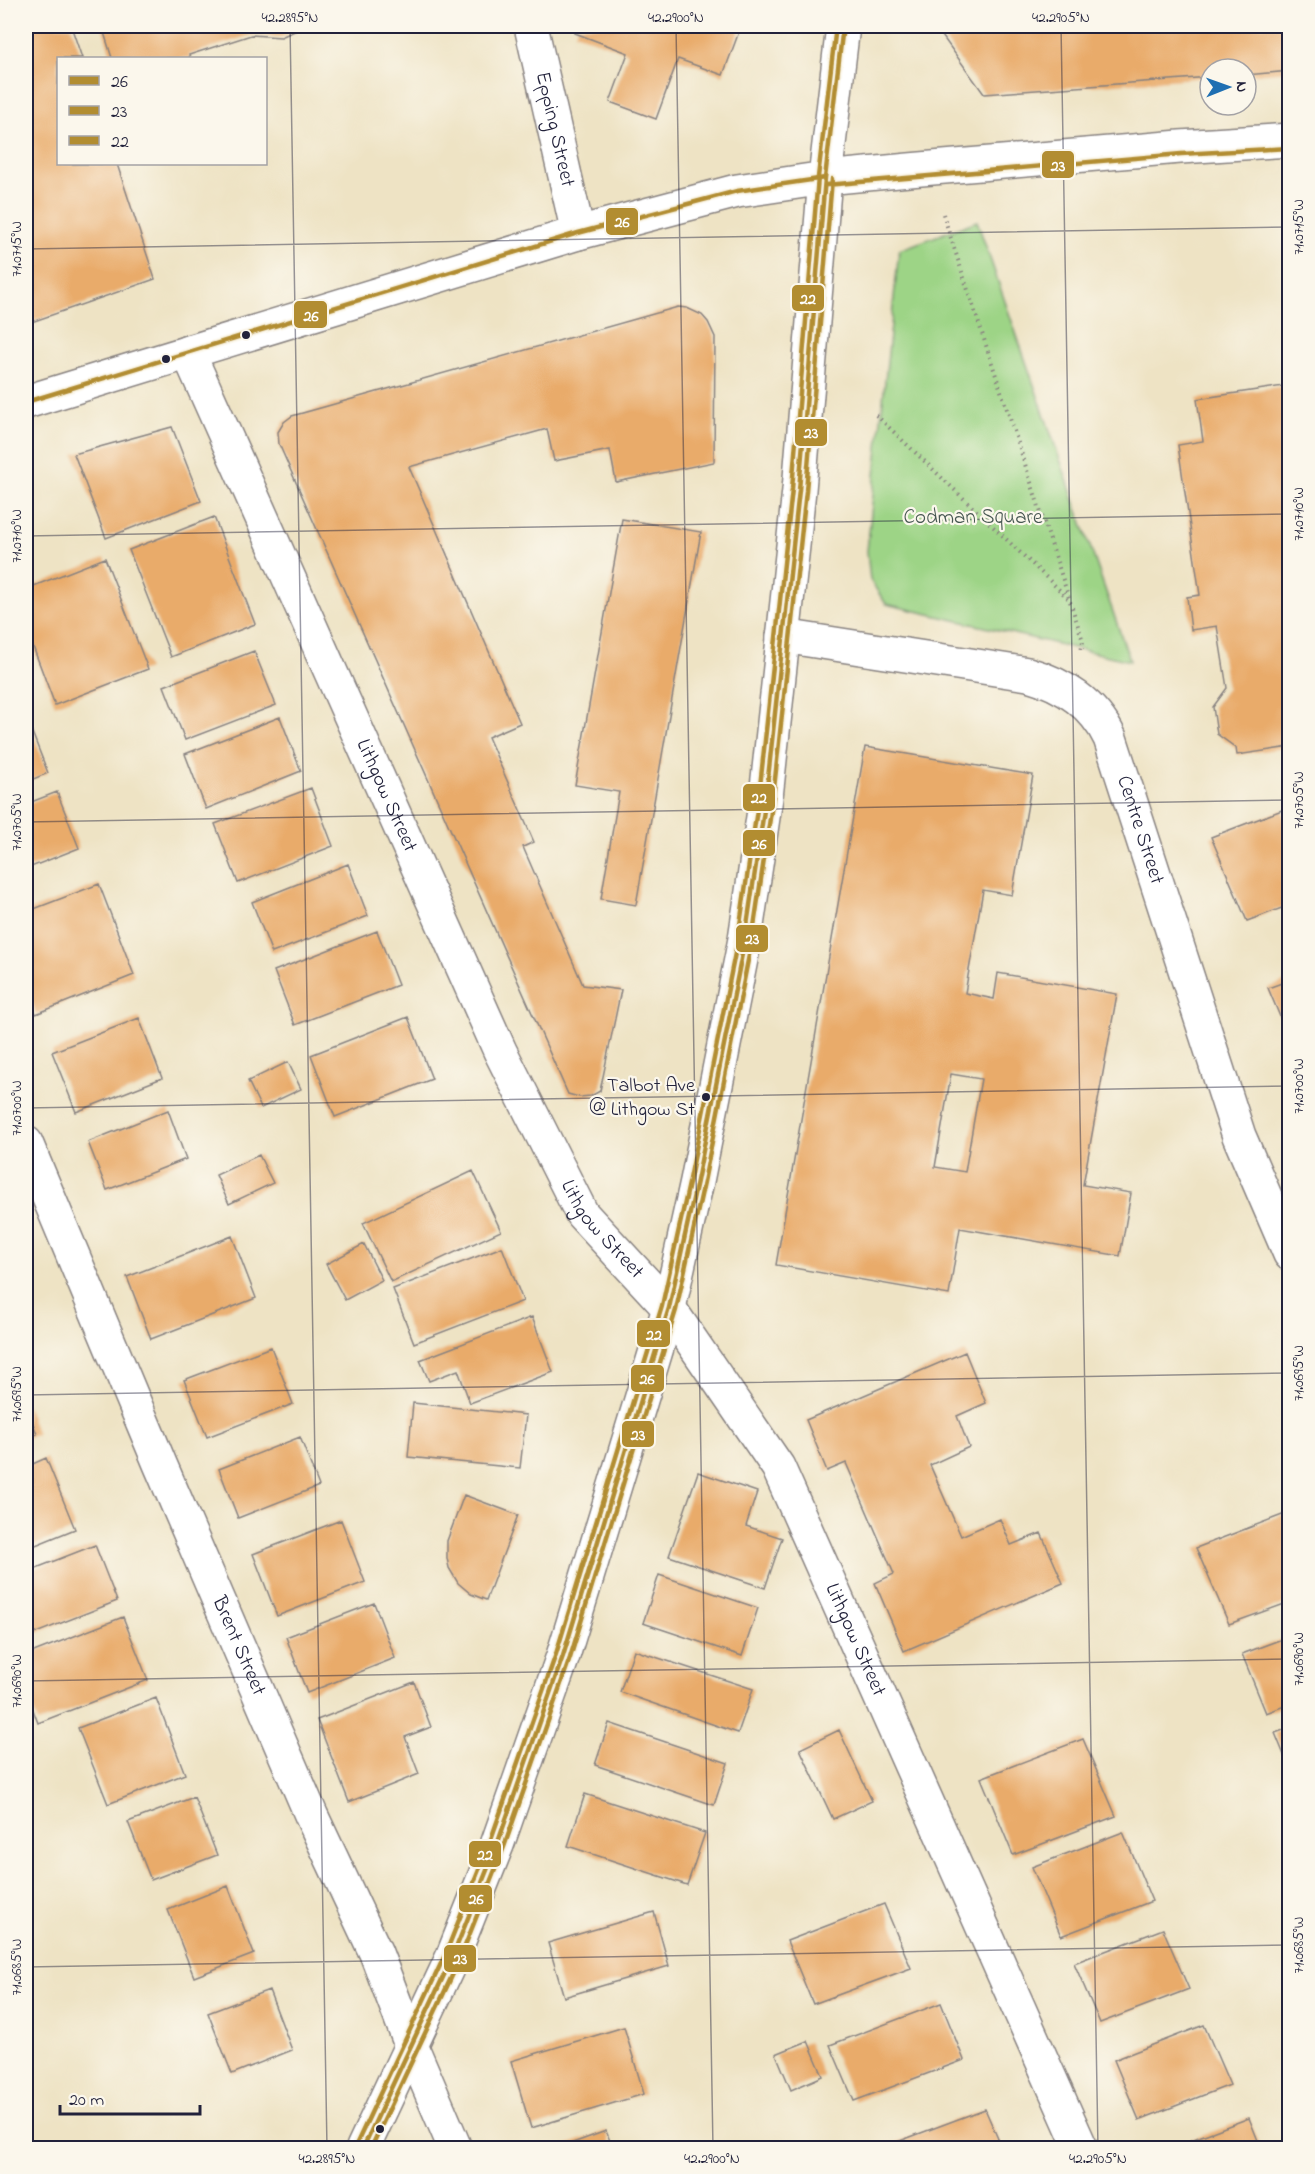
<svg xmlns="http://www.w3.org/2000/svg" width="1315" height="2174" font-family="'Indie Flower',sans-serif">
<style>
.green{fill:#9dd486;stroke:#607b60;stroke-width:1.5}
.building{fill:#e9ab6a;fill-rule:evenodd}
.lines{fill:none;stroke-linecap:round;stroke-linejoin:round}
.street-casing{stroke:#888280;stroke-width:36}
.secondary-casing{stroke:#888280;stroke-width:36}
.path{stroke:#888280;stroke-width:4;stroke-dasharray:1.5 4.5;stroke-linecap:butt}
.street{stroke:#fff;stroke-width:33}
.secondary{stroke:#fff;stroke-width:33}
.bus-1-casing{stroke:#fbf7ec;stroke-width:9}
.bus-2-casing{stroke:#fbf7ec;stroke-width:9}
.bus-3-casing{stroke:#fbf7ec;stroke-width:9}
.bus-1{stroke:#b28d31;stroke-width:4.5}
.bus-2{stroke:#b28d31;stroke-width:4.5}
.bus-3{stroke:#b28d31;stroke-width:4.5}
.ticks{fill:none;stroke:#22223b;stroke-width:1.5;stroke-opacity:0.45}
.bus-dot{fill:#22223b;stroke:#fbf7ec;stroke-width:2}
.labels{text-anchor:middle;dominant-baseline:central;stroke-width:4.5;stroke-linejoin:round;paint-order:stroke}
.bus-label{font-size:20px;fill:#22223b;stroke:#fbf7ec;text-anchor:end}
.street-label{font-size:21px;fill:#22223b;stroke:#fbf7ec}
.park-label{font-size:21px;fill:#475752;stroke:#fbf7ec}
.line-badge{stroke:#fbf7ec;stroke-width:2}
.badge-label{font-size:16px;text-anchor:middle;font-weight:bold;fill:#fff}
.neatline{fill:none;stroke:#22223b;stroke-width:2}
.ticks-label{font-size:15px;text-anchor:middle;fill:#22223b}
</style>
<rect width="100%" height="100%" fill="#fbf7ec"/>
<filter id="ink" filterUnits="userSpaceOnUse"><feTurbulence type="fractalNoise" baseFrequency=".0167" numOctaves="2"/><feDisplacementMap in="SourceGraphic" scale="12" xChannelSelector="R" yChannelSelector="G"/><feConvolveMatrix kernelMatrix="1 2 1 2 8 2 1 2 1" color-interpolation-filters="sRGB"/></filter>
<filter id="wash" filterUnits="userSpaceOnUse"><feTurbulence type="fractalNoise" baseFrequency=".008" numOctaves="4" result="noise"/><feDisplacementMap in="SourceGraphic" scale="24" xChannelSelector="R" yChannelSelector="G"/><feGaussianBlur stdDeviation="1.35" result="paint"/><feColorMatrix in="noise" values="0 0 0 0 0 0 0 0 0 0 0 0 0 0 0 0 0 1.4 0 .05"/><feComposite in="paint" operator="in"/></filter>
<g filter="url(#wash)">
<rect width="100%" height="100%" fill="#eee3c4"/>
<path class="green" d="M977 221 1130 661 886 604 870 580 867 551 899 250Z"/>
<g id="blocks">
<path class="building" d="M26 26H71L82 58H58V164H117L155 279 26 324Z
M102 26H306L281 37 251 35 189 55 190 58H112Z
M578 26H731L740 29 723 75 678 59 656 119 610 102 628 53 575 33Z
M935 26H1290V71L1246 75V69H1210V77L984 94Z
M678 307 687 308 702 315 708 322 715 337 714 462 616 482 610 450 554 461 547 429 409 467 520 723 488 737 534 842 523 847 583 985 621 990 600 1091 591 1096 579 1097 568 1094 279 444 278 432 284 422 292 416Z
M1290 385V747L1237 755 1236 748 1217 734 1213 707 1227 688 1217 626 1191 630 1187 597 1200 595 1178 445 1203 441 1197 399Z
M172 427 201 501 106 538 74 454Z
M214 517 255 624 171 657 129 550Z
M622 519 701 532 636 905 601 899 619 792 575 785Z
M105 558 148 669 55 705 26 628V589Z
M254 651 276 705 185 740 164 686Z
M26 717 48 773 26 782Z
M280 717 301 771 206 809 185 754Z
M865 747 1033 775 1012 895 983 890 965 993 994 999 998 973 1117 994 1083 1185 1131 1193 1120 1256 960 1228 949 1295 776 1265ZM951 1074 981 1079 965 1172 935 1167Z
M311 788 333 846 238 883 215 824Z
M57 792 79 848 26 869V804Z
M1282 810 1290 828V905L1247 921 1211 837Z
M348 864 368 916 272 953 252 902Z
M99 884 134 975 36 1014 26 986V912Z
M377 931 398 985 295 1025 274 971Z
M1290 980V1038H1289L1268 988Z
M408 1017 432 1079 335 1117 311 1055Z
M139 1018 162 1078 76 1112 52 1052Z
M288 1062 301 1089 261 1108 248 1081Z
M168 1110 186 1159 107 1190 88 1142Z
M259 1155 273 1183 229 1204 216 1175Z
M473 1171 501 1231 391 1282 363 1223Z
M232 1236 256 1298 151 1339 127 1277Z
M364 1244 382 1280 345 1300 326 1264Z
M502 1247 523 1301 414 1343 393 1289Z
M532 1317 553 1372 470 1403 458 1370 429 1381 420 1360Z
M271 1347 293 1404 207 1437 184 1380Z
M965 1352 986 1403 957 1416 969 1447 930 1465 961 1536 1000 1519 1011 1545 1041 1533 1063 1583 904 1651 875 1583 894 1574 846 1463 827 1471 806 1420Z
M413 1403 526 1415 520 1468 408 1457Z
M26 1405 37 1434 26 1438Z
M300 1437 319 1486 238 1518 219 1469Z
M46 1458 75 1529 26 1549V1467Z
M698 1472 757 1492 746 1526 782 1538 765 1588 669 1556Z
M464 1495 518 1515 486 1600 471 1594 458 1583 449 1568 447 1558V1541Z
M1290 1512V1602L1229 1624 1196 1548Z
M341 1520 365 1582 277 1616 253 1554Z
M95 1545 117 1601 26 1637V1572Z
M659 1575 758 1608 742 1656 643 1623Z
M374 1603 395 1658 307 1693 286 1637Z
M123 1617 148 1680 38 1723 26 1691V1655Z
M1290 1636V1704L1266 1713 1242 1654Z
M634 1650 753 1689 738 1733 620 1692Z
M414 1682 431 1727 405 1737 419 1774 349 1802 317 1720Z
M156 1698 185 1774 108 1804 78 1728Z
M609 1723 728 1763 714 1805 595 1765Z
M1289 1728V1767L1275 1733Z
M839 1730 872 1801 833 1819 800 1749Z
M1083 1739 1116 1816 1013 1855 981 1778Z
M585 1794 705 1833 687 1885 568 1846Z
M194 1797 217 1855 151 1880 128 1822Z
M1123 1832 1152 1901 1061 1936 1032 1867Z
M228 1886 254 1954 194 1977 168 1910Z
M884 1904 911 1968 813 2004 787 1941Z
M654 1912 669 1966 564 1997 548 1943Z
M1163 1929 1189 1989 1100 2023 1074 1963Z
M269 1990 292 2050 232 2074 208 2013Z
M941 2003 964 2060 854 2101 830 2045Z
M1204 2025 1230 2085 1139 2120 1114 2060Z
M624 2027 644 2094 531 2128 511 2061Z
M808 2041 823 2076 791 2090 776 2054Z
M985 2109 1002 2148H881Z
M1249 2118 1261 2148H1170Z
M606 2131 613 2148H559Z
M73 2141 75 2148H49Z"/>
</g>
</g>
<g filter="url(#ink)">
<use href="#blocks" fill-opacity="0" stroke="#888280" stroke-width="1.5"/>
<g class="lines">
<g class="street-casing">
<g id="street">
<path id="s1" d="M531 26 578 233"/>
<path id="s2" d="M188 352 500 1051 582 1214 669 1308 778 1467 1081 2148"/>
<path id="s3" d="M783 636 1028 674C1063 684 1094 704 1110 738L1239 1136 1290 1254"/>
<path id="s4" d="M26 1143 160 1464 312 1817 376 1953 411 2045 455 2148"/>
</g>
</g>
<g class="secondary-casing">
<path id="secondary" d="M26 402 578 233 737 191 825 178 909 170 1180 147 1290 140
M363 2148 452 1958 497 1845 563 1656 669 1308 697 1181 745 939 766 797 799 490 825 178 843 26"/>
</g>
<path class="path" d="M943 214 1083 641 1081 652
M876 415 1070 600"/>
<use href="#street" class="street"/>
<use href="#secondary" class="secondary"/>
<g class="bus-1-casing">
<path id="bus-1" d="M26 402 578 233 737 191 825 178
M363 2148 452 1958 497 1845 563 1656 669 1308 697 1181 745 939 766 797 799 490 825 178 843 26"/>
</g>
<g class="bus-2-casing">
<path id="bus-2" d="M826 185 1181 154 1290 148
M371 2148 459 1961 504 1847 570 1658 676 1310 704 1182 752 940 773 798 806 491 832 179"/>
</g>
<g class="bus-3-casing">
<path id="bus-3" d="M356 2145 445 1955 490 1842 556 1654 662 1306 690 1179 738 938 759 796 792 489 818 177 836 26"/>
</g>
<use href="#bus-1" class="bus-1"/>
<use href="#bus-2" class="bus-2"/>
<use href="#bus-3" class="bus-3"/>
</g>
</g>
<path class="ticks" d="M290 26 327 2148M676 26 713 2148M1061 26 1098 2148M26 249 1290 227M26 536 1290 514M26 822 1290 800M26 1108 1290 1086M26 1395 1290 1373M26 1681 1290 1659M26 1967 1290 1945"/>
<g class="bus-dot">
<circle cx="246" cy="335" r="5"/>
<circle cx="166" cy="359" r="5"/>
<circle cx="706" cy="1097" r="5"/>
<circle cx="380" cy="2129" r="5"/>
</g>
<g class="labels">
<g class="bus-label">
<text x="695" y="1086">Talbot Ave<tspan x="695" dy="24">@ Lithgow St</tspan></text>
</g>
<g class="street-label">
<text stroke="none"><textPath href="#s1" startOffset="106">Epping Street</textPath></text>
<text stroke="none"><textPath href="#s2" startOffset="486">Lithgow Street</textPath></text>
<text stroke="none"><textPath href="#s3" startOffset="452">Centre Street</textPath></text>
<text stroke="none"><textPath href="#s2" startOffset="972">Lithgow Street</textPath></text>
<text stroke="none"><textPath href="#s2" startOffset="1458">Lithgow Street</textPath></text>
<text stroke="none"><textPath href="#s4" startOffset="546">Brent Street</textPath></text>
</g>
<g class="park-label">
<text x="973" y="518">Codman Square</text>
</g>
</g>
<g class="line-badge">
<rect x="1041" y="150" width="34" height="29" rx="6" fill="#b28d31"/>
<rect x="605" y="207" width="34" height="29" rx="6" fill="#b28d31"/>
<rect x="791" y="284" width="34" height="28" rx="6" fill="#b28d31"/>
<rect x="293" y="300" width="35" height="29" rx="6" fill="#b28d31"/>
<rect x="794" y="418" width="34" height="29" rx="6" fill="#b28d31"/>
<rect x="742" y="783" width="34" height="29" rx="6" fill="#b28d31"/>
<rect x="742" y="829" width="34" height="28" rx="6" fill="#b28d31"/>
<rect x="735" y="924" width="34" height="29" rx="6" fill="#b28d31"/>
<rect x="636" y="1319" width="35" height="29" rx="6" fill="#b28d31"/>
<rect x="630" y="1364" width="35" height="29" rx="6" fill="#b28d31"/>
<rect x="621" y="1420" width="34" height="28" rx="6" fill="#b28d31"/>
<rect x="468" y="1840" width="34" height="28" rx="6" fill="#b28d31"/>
<rect x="458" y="1884" width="35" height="29" rx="6" fill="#b28d31"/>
<rect x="443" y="1944" width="34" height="29" rx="6" fill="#b28d31"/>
</g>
<g class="badge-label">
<text x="1058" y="171">23</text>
<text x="622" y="227">26</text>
<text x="808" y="304">22</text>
<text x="311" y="321">26</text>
<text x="811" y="438">23</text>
<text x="759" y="803">22</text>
<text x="759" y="849">26</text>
<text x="752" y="944">23</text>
<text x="654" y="1340">22</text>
<text x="647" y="1384">26</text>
<text x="638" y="1440">23</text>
<text x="485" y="1860">22</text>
<text x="476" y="1904">26</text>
<text x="460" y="1964">23</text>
</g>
<rect width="1315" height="2174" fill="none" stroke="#fbf7ec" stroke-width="66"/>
<rect x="57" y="57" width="210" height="108" fill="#fbf7ec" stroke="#a4a2a5" stroke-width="1.5"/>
<rect x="69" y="76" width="30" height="9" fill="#b28d31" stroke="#a4a2a5" stroke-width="1.5"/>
<text x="111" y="87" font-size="18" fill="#22223b">26</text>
<rect x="69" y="106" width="30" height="9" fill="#b28d31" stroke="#a4a2a5" stroke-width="1.5"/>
<text x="111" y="117" font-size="18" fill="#22223b">23</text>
<rect x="69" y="136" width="30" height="9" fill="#b28d31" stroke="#a4a2a5" stroke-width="1.5"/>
<text x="111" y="147" font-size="18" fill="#22223b">22</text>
<g transform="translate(1228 87) rotate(89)"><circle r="28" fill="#fbf7ec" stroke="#a4a2a5" stroke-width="1.5"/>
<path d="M0-4.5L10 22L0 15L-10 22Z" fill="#1f6fb2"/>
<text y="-9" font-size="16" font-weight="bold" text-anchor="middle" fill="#22223b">N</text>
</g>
<path d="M60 2105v9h140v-9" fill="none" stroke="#22223b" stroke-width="3"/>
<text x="69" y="2105" font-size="18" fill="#22223b" stroke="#fbf7ec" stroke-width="4.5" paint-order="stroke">20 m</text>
<rect x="33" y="33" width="1249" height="2108" class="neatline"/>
<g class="ticks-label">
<text x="290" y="22">42.2895°N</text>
<text x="676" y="22">42.2900°N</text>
<text x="1061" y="22">42.2905°N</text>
<text transform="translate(1298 227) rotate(-90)" y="5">71.0715°W</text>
<text transform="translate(16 249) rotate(-90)" y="5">71.0715°W</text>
<text transform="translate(1298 514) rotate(-90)" y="5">71.0710°W</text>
<text transform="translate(16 536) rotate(-90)" y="5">71.0710°W</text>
<text transform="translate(1298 800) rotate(-90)" y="5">71.0705°W</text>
<text transform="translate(16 822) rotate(-90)" y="5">71.0705°W</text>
<text transform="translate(1298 1086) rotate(-90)" y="5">71.0700°W</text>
<text transform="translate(16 1108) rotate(-90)" y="5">71.0700°W</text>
<text transform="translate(1298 1373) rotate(-90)" y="5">71.0695°W</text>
<text transform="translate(16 1394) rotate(-90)" y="5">71.0695°W</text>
<text transform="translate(1298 1659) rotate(-90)" y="5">71.0690°W</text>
<text transform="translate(16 1681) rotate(-90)" y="5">71.0690°W</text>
<text transform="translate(1298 1945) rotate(-90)" y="5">71.0685°W</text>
<text transform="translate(16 1967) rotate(-90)" y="5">71.0685°W</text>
<text x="327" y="2163">42.2895°N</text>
<text x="712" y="2163">42.2900°N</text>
<text x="1098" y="2163">42.2905°N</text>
</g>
</svg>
